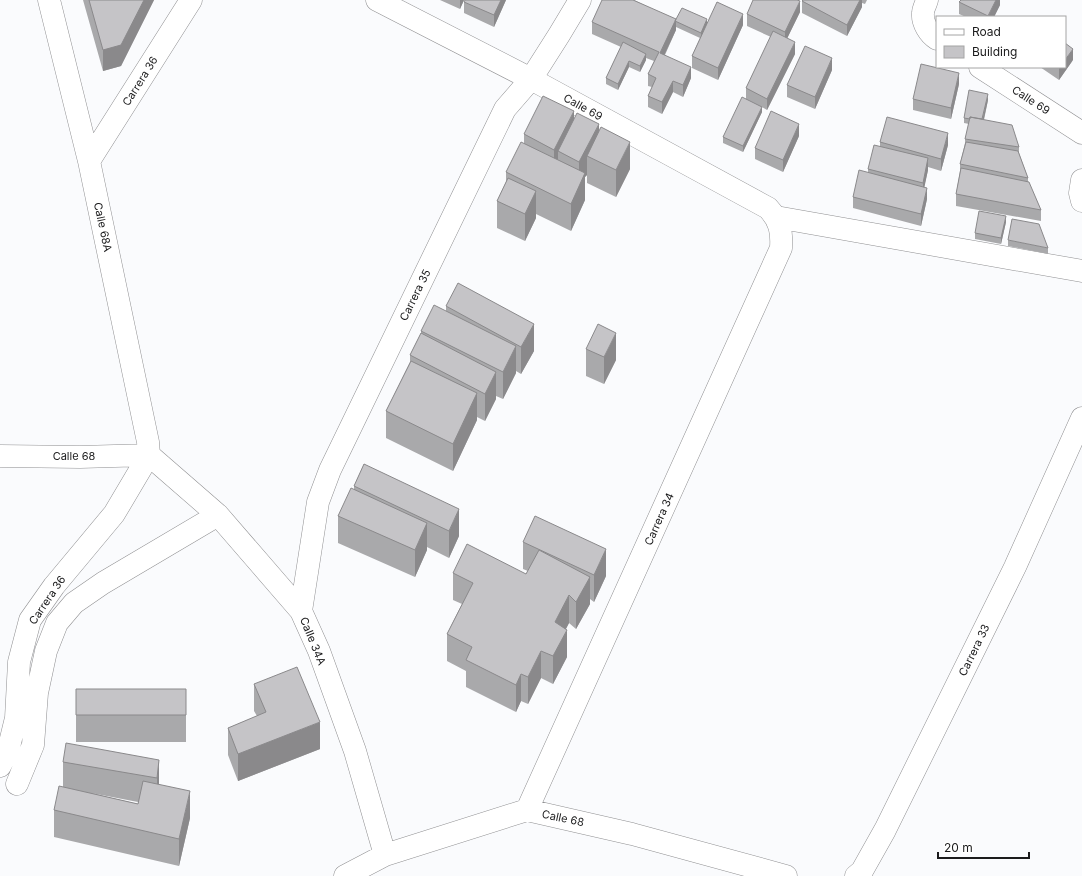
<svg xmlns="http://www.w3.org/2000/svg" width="1082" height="876" font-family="Inter,sans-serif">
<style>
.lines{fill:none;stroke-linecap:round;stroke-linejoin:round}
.minor-casing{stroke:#909092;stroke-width:23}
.minor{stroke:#fff;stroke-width:22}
.wall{fill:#a9a9ab;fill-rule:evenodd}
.shaded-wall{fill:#8a898b}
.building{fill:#c5c4c7;stroke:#8a898b}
.labels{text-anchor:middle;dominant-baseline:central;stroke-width:3;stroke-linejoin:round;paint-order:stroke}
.street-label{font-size:11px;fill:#1b1b1c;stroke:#fff}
</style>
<rect width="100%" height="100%" fill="#fafbfd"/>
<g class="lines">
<g class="minor-casing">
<path id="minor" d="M49 0 89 161 148 442 149 455
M377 0 531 79 768 208C780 221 782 231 781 248L527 810
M927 0C926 4 923 9 923 13 922 23 929 34 937 39
M980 67 1082 133
M89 161 191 0
M1082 180 1080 193 1082 201
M776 217 1082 271
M149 455 218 515 301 611 319 651 355 751 385 855
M0 456 80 457 149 455
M301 611 318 502 330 470 505 109 531 79 559 35 580 0
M0 766 8 751 16 718 19 662 30 620 54 586 114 514 149 455
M17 784 33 745 37 693 46 651 57 623 74 603 103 583 218 515
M345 876 385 855 527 810 632 834 786 876
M856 876 862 871 885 830 1015 567 1082 418"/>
</g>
<use href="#minor" class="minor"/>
</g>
<path class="wall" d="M83 0H154L121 66 103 71Z
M440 0H464L460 9Z
M506 0 494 27 464 13V2Z
M634 0 676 21 707 24 743 25 718 80 692 68V56L700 38 676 27V30L665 55 691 78 683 97 673 92 662 114 648 107V96L652 87 648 86V74L654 61 646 58V60L640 72 629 67 618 90 606 84V78L621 47 592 34V22Z
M803 0H867L865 4 862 3V7L847 36 802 13V1Z
M1000 0V5L994 17H966L959 14V2Z
M800 12 787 38 795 54 767 110 762 107V112L743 152 723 143V137L746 99V88L771 37 747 26V14Z
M1073 60 1059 80 1040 67H1065Z
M832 70 815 109 787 97V85Z
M959 84 951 119 913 110V99Z
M988 100 984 120 1019 147V153L1028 178V182L1041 210V221L956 206V194L960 171V164L965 143V139L969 124 964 123V118Z
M574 119 599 131 630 169 616 197 587 183V175L585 177V200L571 231 536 214V218L525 241 497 228V201L506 182V172L524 143V134Z
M799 136 783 172 755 159V148Z
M880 142 948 145 941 171 928 167V170L924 187 927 199 921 226 853 208V197L868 173V169L880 146Z
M1006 222 1001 244 975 239V233Z
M1008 240 1048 248V254L1008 246Z
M446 306 534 351 521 374 516 371V373L503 399 496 396V399L485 421 477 417V420L453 471 386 438V411L410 362V355L421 333V331L446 311Z
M586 349 616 360 604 384 586 376Z
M364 464 459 536 449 558 427 547V550L415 577 338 543V516L354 489V486Z
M523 542 606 576 594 602 590 599V604L576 629 569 623 566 629 567 657 553 684 541 678 528 704 521 701 516 712 466 687V671L447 661V634L462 604 453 600V573L526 574 528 571 523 569Z
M254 684 320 749 238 781 228 755V728L257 716 254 711Z
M186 689V742H76V715Z
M159 760V784L190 818 179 866 54 837V810L63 787V762ZM91 793 138 802V804Z"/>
<path class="shaded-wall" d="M144 0H154L121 66 103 71V50Z
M460 0H464L460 9Z
M501 0H506L494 27V15Z
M860 0H862V7L847 36V25Z
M996 0H1000V5L994 17H988Z
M800 1V12L785 43V32Z
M743 14V25L718 80V68Z
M676 19V30L660 64V53Z
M707 19V24L701 39V33Z
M795 42V54L767 110V99Z
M1073 49V60L1059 80V69L1060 67H1065V60Z
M646 54V60L640 72V66Z
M832 58V70L815 109V97Z
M629 61V67L618 90V84Z
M691 67V78L683 97V85Z
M959 73V84L951 119V108Z
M673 81V92L662 114V102Z
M988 94V100L982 127V122Z
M762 107V112L743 152V146Z
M574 111V139L558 151V169L554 177V150Z
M599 124V151L587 156V175L585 177V200L571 231V204L579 185V162Z
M799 124V136L783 172V160Z
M948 133V145L941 171V159Z
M630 142V169L616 197V170Z
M928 158V170L923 194V183Z
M927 188V199L921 226V214Z
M536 191V218L525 241V214Z
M1006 216V222L1001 244V238Z
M534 324V351L521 374V347Z
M616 333V360L604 384V357Z
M516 346V373L503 399V372Z
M496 372V399L485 421V394Z
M477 393V420L453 471V444Z
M459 509V536L449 558V531Z
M427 523V550L415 577V550Z
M606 549V576L594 602V575Z
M590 577V604L576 629V602Z
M569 595V623L555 649V622Z
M567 630V657L553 684V656Z
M541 651V678L528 704V677Z
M521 674V701L516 712V685Z
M320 722V749L238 781V754Z
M159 760V787L157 805V778Z
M190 791V818L179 866V839Z"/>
<path class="building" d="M89 0H144L121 45 103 50Z
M465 0H501L494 15 464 2Z
M602 0H633L676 19 660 53 691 67 683 85 673 81 662 102 648 96 656 78 648 74 659 52 592 22Z
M753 0H797L800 1 785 32 747 14Z
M803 0H860L847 25 802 1Z
M961 0H996L988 16 959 2Z
M717 2 743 14 718 68 692 56Z
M682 8 707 19 701 33 675 21Z
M773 31 795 42 767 99 746 88Z
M623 42 646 54 640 66 629 61 618 84 606 78Z
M1065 43 1073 49 1065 60Z
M805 46 832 58 815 97 787 85Z
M921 64 959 73 951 108 913 99Z
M969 90 988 94 982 119 970 117V119L964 118Z
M543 96 574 111 554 150 524 134Z
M742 97 762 107 743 146 723 137Z
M771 111 799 124 783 160 755 148Z
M577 113 599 124 579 162 558 151Z
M887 117 948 133 941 159 880 142Z
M970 117 1012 125 1019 147 965 139Z
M601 127 630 142 616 170 587 156Z
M521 142 585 173 571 204 506 172Z
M966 142 1018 151 1028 178 960 164Z
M874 145 928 158 923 183 868 169Z
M961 168 1029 182 1041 210 956 194Z
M859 170 927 188 921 214 853 197Z
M508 178 536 191 525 214 497 201Z
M979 211 1006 216 1001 238 975 233Z
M1012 219 1039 224 1048 248 1008 240Z
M458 283 534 324 521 347 446 306Z
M434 305 516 346 503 372 421 331Z
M598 324 616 333 604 357 586 349Z
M421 333 496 372 485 394 410 355Z
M411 361 477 393 453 444 386 411Z
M364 464 459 509 449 531 354 486Z
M351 488 427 523 415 550 338 516Z
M535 516 606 549 594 575 523 542Z
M467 544 526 574 539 550 590 577 576 602 569 595 555 622 567 630 553 656 541 651 528 677 521 674 516 685 466 660 472 647 447 634 473 583 453 573Z
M297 667 320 722 238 754 228 728 266 712 254 684Z
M76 689H186V715H76Z
M66 743 159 760 157 778 63 762Z
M143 781 190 791 179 839 54 810 59 786 138 804Z"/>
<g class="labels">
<g class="street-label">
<text transform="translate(140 81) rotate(-58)">Carrera 36</text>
<text transform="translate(1031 100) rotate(33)">Calle 69</text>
<text transform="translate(583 107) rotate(29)">Calle 69</text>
<text transform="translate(103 227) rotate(78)">Calle 68A</text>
<text transform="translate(415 295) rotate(-64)">Carrera 35</text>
<text x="74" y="456">Calle 68</text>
<text transform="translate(659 519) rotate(-66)">Carrera 34</text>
<text transform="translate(47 600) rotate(-56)">Carrera 36</text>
<text transform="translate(313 641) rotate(68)">Calle 34A</text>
<text transform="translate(974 650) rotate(-64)">Carrera 33</text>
<text transform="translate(563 818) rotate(12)">Calle 68</text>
</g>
</g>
<rect x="936" y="16" width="130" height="52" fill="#ffffff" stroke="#a4a4a4"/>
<rect x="944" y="29" width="20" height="6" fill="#ffffff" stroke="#a4a4a4"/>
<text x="972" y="36" font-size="12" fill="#1b1b1c">Road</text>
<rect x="944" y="46" width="20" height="12" fill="#c5c4c7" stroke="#a4a4a4"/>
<text x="972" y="56" font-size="12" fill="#1b1b1c">Building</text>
<path d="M938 852v6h91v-6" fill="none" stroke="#1b1b1c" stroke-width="2"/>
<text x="944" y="852" font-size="12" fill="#1b1b1c" stroke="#ffffff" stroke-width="3" paint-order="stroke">20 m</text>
</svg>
